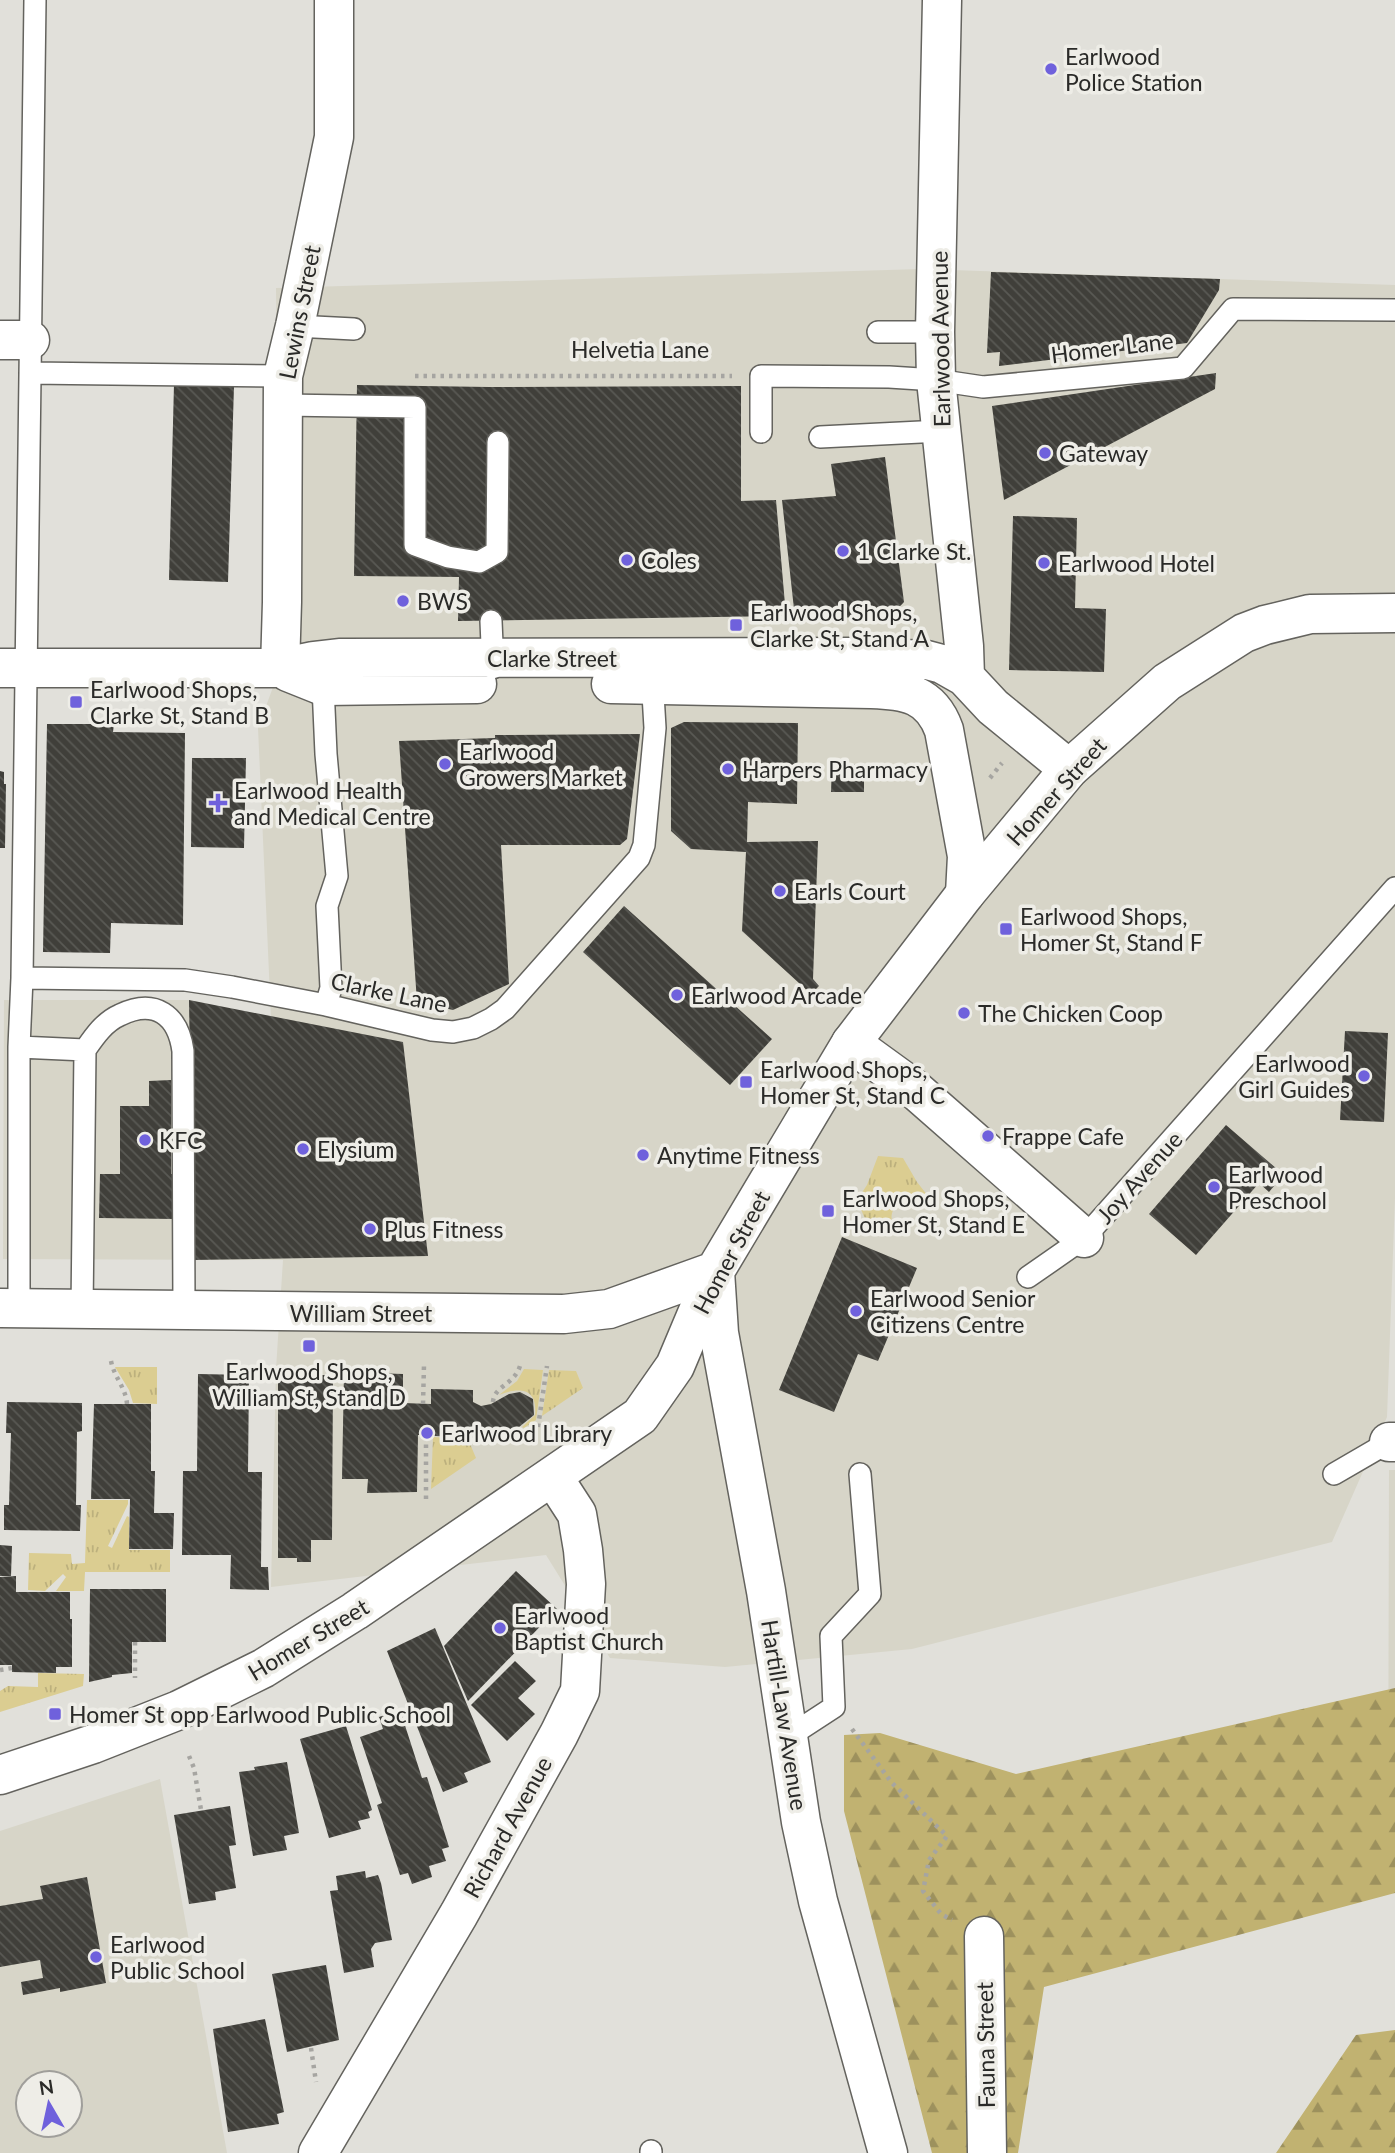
<svg xmlns="http://www.w3.org/2000/svg" width="1395" height="2153" font-family="Lato,sans-serif">
<style>
.built{fill:#d7d5c8;fill-rule:evenodd}
.grass{fill:url(#grass-tufts)}
.forest{fill:url(#forest-firs)}
.building{fill:url(#building-back-hatch)}
.lines{fill:none;stroke-linecap:round;stroke-linejoin:round}
.service-casing{stroke:#64635e;stroke-width:24}
.minor-casing{stroke:#64635e;stroke-width:41}
.tertiary-casing{stroke:#64635e;stroke-width:41}
.secondary-casing{stroke:#64635e;stroke-width:41}
.path{stroke:#a6a5a1;stroke-width:4.5;stroke-dasharray:3.5 5;stroke-linecap:butt}
.service{stroke:#fff;stroke-width:21}
.minor{stroke:#fff;stroke-width:38}
.tertiary{stroke:#fff;stroke-width:38}
.secondary{stroke:#fff;stroke-width:38}
.poi-dot{fill:#6f61dc;stroke:#eeede7;stroke-width:2.5}
.labels{text-anchor:middle;dominant-baseline:central;stroke-width:7;stroke-linejoin:round;paint-order:stroke}
.poi-label{font-size:23px;fill:#2a2a28;stroke:#eeede7;text-anchor:start}
.street-label{font-size:23px;fill:#2a2a28;stroke:#eeede7}
</style>
<defs>
<pattern id="grass-tufts" width="24" height="20" patternUnits="userSpaceOnUse" patternTransform="scale(1.75)"><rect width="24" height="20" fill="#dbcd91"/><path d="M3 7l-1-3M5 7V3M7 7l1-3M15 17l-1-3M17 17v-4M19 17l1-3" fill="none" stroke="#bcb07d"/></pattern>
<pattern id="forest-firs" width="22" height="20" patternUnits="userSpaceOnUse" patternTransform="scale(1.75)"><rect width="22" height="20" fill="#c1b271"/><path d="M5 1l3.5 6h-7zM16 11l3.5 6h-7z" fill="#9d915d"/></pattern>
<pattern id="building-back-hatch" width="6" height="6" patternUnits="userSpaceOnUse" patternTransform="scale(1.75)"><rect width="6" height="6" fill="#403f3a"/><path d="M-1 5l2 2M0 0l6 6M5-1l2 2" fill="none" stroke="#595954"/></pattern>
</defs>
<rect width="100%" height="100%" fill="#e1e0da"/>
<path class="built" d="M921 269 1395 285V1198L1387 1417 1332 1542 912 1649 725 1667 610 1658 546 1555 271 1587 276 1369 283 1260 3 1259 4 1000H189L271 1018 258 728 280 668 276 288Z
M1389 1470H1395V1866H1388Z
M160 1779 227 2153H0V1831ZM28 2083H70V2125H28Z"/>
<path class="grass" d="M878 1156 903 1158 917 1182 928 1196 919 1203 916 1200C901 1201 889 1206 892 1223L898 1226 886 1234 868 1226 857 1200 867 1185Z
M115 1367H157V1404L133 1403 129 1390Z
M524 1369 543 1370 536 1420 524 1428 522 1427 535 1415C538 1386 517 1388 499 1395L517 1381Z
M549 1370 576 1371 583 1388 542 1416Z
M433 1437 468 1439 476 1458 431 1489Z
M87 1500H128V1504L108 1546 112 1548 127 1516 129 1517V1550H170V1572H85L84 1591H56L66 1577 63 1574 45 1591 28 1590 29 1553 71 1554 72 1564 85 1563Z
M38 1673 84 1674 83 1686 0 1712V1691L8 1686 38 1687Z"/>
<path class="forest" d="M1395 1688V1893L1044 1987 1018 2153H932L844 1811V1735L880 1733 1016 1774Z
M1395 2030V2153H1276L1356 2035Z"/>
<path class="building" d="M991 272 1220 279 1219 290 1187 343 999 366 1000 352 987 353Z
M1216 373 1215 389 1004 500 992 406Z
M174 384 234 386 228 582 169 580Z
M357 385 489 387 741 386V501L776 500 786 616 458 621 459 577 354 576Z
M885 457 904 602 890 617 795 618 782 500 836 496 831 464Z
M1013 516 1077 518 1075 608 1106 609 1104 672 1009 670Z
M684 722 798 723 797 804 748 802 747 842 818 841 813 979 819 986 811 994 742 931 746 852 691 849 671 831V728Z
M47 724H114L113 732 185 733 183 925 111 923 110 953 43 952Z
M640 734 627 839 620 845H501L509 984 453 1010 417 1002 399 741 495 738V735Z
M192 758H246L244 848 191 847Z
M832 764H864V792H831Z
M0 771 4 772V784H6L5 848H0Z
M624 906 772 1039 730 1085 583 952Z
M189 1000 403 1042 428 1256 193 1260Z
M1345 1031 1388 1033 1384 1122 1340 1120Z
M171 1080V1174H175L174 1219 99 1218 100 1174H120V1106H149V1081Z
M1226 1125 1284 1175 1269 1192 1259 1183 1196 1255 1149 1214Z
M842 1237 917 1268 878 1361 858 1354 834 1412 779 1390Z
M344 1372 403 1374V1403L431 1404V1389L473 1390V1402L481 1406 491 1404 509 1394 520 1392 533 1399 534 1415 514 1431 490 1439 418 1435 417 1492 367 1493 368 1479H342Z
M198 1374 249 1375 248 1472H262L261 1567H268L269 1590 230 1589 231 1555H182L183 1471H197Z
M298 1375H333L332 1540H311V1562H297V1558H278V1378H298Z
M7 1402 82 1403V1431L77 1432 76 1505H81L80 1531 4 1530V1505H9L11 1433H6Z
M94 1404H151V1471H155L154 1513H174L173 1549H129L130 1499H91Z
M0 1545 12 1546 11 1576H0Z
M516 1571 557 1609 468 1701 444 1646Z
M16 1576V1592H70V1619H72V1667H56V1673L12 1672V1665H0V1577Z
M90 1589H166V1642H132V1673L112 1675V1677L89 1682Z
M435 1628 491 1762 464 1773 468 1782 443 1792 387 1651Z
M515 1661 536 1681 518 1698 535 1714 507 1741 471 1705Z
M400 1710 422 1778 427 1777 449 1847 442 1849 446 1861 429 1866 432 1877 412 1884 408 1873 400 1875 377 1805 382 1803 360 1737 383 1729 379 1717Z
M346 1726 372 1810 368 1812 370 1818 358 1821 361 1829 329 1838 300 1739Z
M287 1762 299 1833 284 1836 287 1850 253 1856 239 1772 255 1770 254 1767Z
M230 1806 236 1845 229 1846 236 1888 215 1892 216 1900 189 1904 174 1815Z
M365 1871 366 1878 378 1875 381 1883 392 1940 375 1943 371 1949 374 1967 344 1973 330 1891 338 1890 336 1876Z
M87 1877 106 1983 60 1992V1988L23 1995 21 1982 43 1978 40 1960 0 1967V1906L43 1899 40 1886Z
M326 1965 339 2040 287 2052 272 1974Z
M265 2019 284 2112 277 2114 279 2124 228 2132 213 2029Z"/>
<g class="lines">
<g class="service-casing">
<path id="service" d="M295 326 354 329
M878 332H935
M30 373 283 376
M283 405 415 407V545L448 557 479 562 497 552 498 442
M761 432V376L889 377 936 380 983 387 1183 368 1233 309 1395 310
M820 437 941 431
M491 621 493 668
M321 679 323 686 326 754 337 876 327 906 331 988 326 1005
M22 978 185 980 232 987 326 1005 432 1030 453 1032 473 1028 491 1019 505 1009 639 858 644 845 655 728 652 677
M19 1047 85 1050 82 1310
M85 1050C94 1037 104 1022 120 1015 155 998 178 1015 183 1051L184 1311
M1028 1277 1084 1238 1395 888
M19 1309V1047L22 978 35 0
M1334 1474 1389 1442
M788 1737 834 1707 831 1636 870 1594 860 1474
M651 2153V2151"/>
</g>
<g class="minor-casing">
<path id="minor" d="M942 0 935 332 936 380 964 646 965 677
M0 340H30
M0 668H280L313 661 339 658 857 657 927 660 942 664 965 677 993 707 1069 769
M280 668 282 602 283 376 295 326 334 137V0
M288 672 323 686 477 684
M611 684 871 689C906 690 931 694 944 730L967 856 965 894
M851 1043 913 1088 1084 1238
M1389 1442H1395
M984 1936 987 2153
M318 2153 459 1914 559 1734 580 1691 586 1584 583 1550 577 1514 553 1477"/>
</g>
<g class="tertiary-casing">
<path id="tertiary" d="M0 1775 93 1744 179 1710 264 1668 355 1611 640 1416 675 1366 715 1271"/>
</g>
<g class="secondary-casing">
<path id="secondary" d="M715 1271 851 1043 965 894 1069 769 1167 682 1244 633 1265 625 1310 614 1395 613
M715 1271 719 1333 766 1591 801 1822 818 1901 888 2153
M0 1308 564 1314 609 1309 715 1271"/>
</g>
<path class="path" d="M415 376H732
M990 778 1002 763
M111 1361C114 1377 126 1388 127 1404
M317 1364V1375
M493 1402C494 1386 514 1385 520 1366
M423 1404 424 1365
M538 1427 547 1366
M426 1436V1502
M135 1642V1678
M0 1670 12 1668
M852 1729 892 1783 947 1836 929 1860 923 1891 941 1914 952 1920
M189 1756 194 1768 201 1810
M311 2048 316 2082"/>
<use href="#service" class="service"/>
<use href="#minor" class="minor"/>
<use href="#tertiary" class="tertiary"/>
<use href="#secondary" class="secondary"/>
</g>
<g class="poi-dot">
<circle cx="1051" cy="69" r="7"/>
<circle cx="1045" cy="453" r="7"/>
<circle cx="843" cy="551" r="7"/>
<circle cx="627" cy="560" r="7"/>
<circle cx="1044" cy="563" r="7"/>
<circle cx="403" cy="601" r="7"/>
<rect x="729" y="618" width="14" height="14" rx="3.5"/>
<rect x="69" y="695" width="14" height="14" rx="3.5"/>
<circle cx="445" cy="764" r="7"/>
<circle cx="728" cy="769" r="7"/>
<path d="M214.5 792.5h7v7h7v7h-7v7h-7v-7h-7v-7h7z"/>
<circle cx="780" cy="891" r="7"/>
<rect x="999" y="922" width="14" height="14" rx="3.5"/>
<circle cx="677" cy="995" r="7"/>
<circle cx="964" cy="1013" r="7"/>
<circle cx="1364" cy="1076" r="7"/>
<rect x="739" y="1075" width="14" height="14" rx="3.5"/>
<circle cx="988" cy="1136" r="7"/>
<circle cx="145" cy="1140" r="7"/>
<circle cx="303" cy="1149" r="7"/>
<circle cx="643" cy="1155" r="7"/>
<circle cx="1214" cy="1187" r="7"/>
<rect x="821" y="1204" width="14" height="14" rx="3.5"/>
<circle cx="370" cy="1229" r="7"/>
<circle cx="856" cy="1311" r="7"/>
<rect x="302" y="1339" width="14" height="14" rx="3.5"/>
<circle cx="427" cy="1433" r="7"/>
<circle cx="500" cy="1628" r="7"/>
<rect x="48" y="1707" width="14" height="14" rx="3.5"/>
<circle cx="96" cy="1957" r="7"/>
</g>
<g class="labels">
<g class="poi-label">
<text x="1065" y="56">Earlwood<tspan x="1065" dy="26">Police Station</tspan></text>
<text x="1059" y="453">Gateway</text>
<text x="857" y="551">1 Clarke St.</text>
<text x="641" y="560">Coles</text>
<text x="1058" y="563">Earlwood Hotel</text>
<text x="417" y="601">BWS</text>
<text x="750" y="612">Earlwood Shops,<tspan x="750" dy="26">Clarke St, Stand A</tspan></text>
<text x="90" y="689">Earlwood Shops,<tspan x="90" dy="26">Clarke St, Stand B</tspan></text>
<text x="459" y="751">Earlwood<tspan x="459" dy="26">Growers Market</tspan></text>
<text x="742" y="769">Harpers Pharmacy</text>
<text x="234" y="790">Earlwood Health<tspan x="234" dy="26">and Medical Centre</tspan></text>
<text x="794" y="891">Earls Court</text>
<text x="1020" y="916">Earlwood Shops,<tspan x="1020" dy="26">Homer St, Stand F</tspan></text>
<text x="691" y="995">Earlwood Arcade</text>
<text x="978" y="1013">The Chicken Coop</text>
<text x="1350" y="1063" text-anchor="end">Earlwood<tspan x="1350" dy="26">Girl Guides</tspan></text>
<text x="760" y="1069">Earlwood Shops,<tspan x="760" dy="26">Homer St, Stand C</tspan></text>
<text x="1002" y="1136">Frappe Cafe</text>
<text x="159" y="1140">KFC</text>
<text x="317" y="1149">Elysium</text>
<text x="657" y="1155">Anytime Fitness</text>
<text x="1228" y="1174">Earlwood<tspan x="1228" dy="26">Preschool</tspan></text>
<text x="842" y="1198">Earlwood Shops,<tspan x="842" dy="26">Homer St, Stand E</tspan></text>
<text x="384" y="1229">Plus Fitness</text>
<text x="870" y="1298">Earlwood Senior<tspan x="870" dy="26">Citizens Centre</tspan></text>
<text x="309" y="1371" text-anchor="middle">Earlwood Shops,<tspan x="309" dy="26">William St, Stand D</tspan></text>
<text x="441" y="1433">Earlwood Library</text>
<text x="514" y="1615">Earlwood<tspan x="514" dy="26">Baptist Church</tspan></text>
<text x="69" y="1714">Homer St opp Earlwood Public School</text>
<text x="110" y="1944">Earlwood<tspan x="110" dy="26">Public School</tspan></text>
</g>
<g class="street-label">
<text transform="translate(299 312) rotate(-79)">Lewins Street</text>
<text transform="translate(940 339) rotate(-91)">Earlwood Avenue</text>
<text transform="translate(1112 347) rotate(-7)">Homer Lane</text>
<text x="640" y="349">Helvetia Lane</text>
<text x="552" y="658">Clarke Street</text>
<text transform="translate(1056 791) rotate(-48)">Homer Street</text>
<text transform="translate(389 992) rotate(12)">Clarke Lane</text>
<text transform="translate(1139 1177) rotate(-48)">Joy Avenue</text>
<text transform="translate(731 1252) rotate(-62)">Homer Street</text>
<text x="361" y="1313">William Street</text>
<text transform="translate(308 1639) rotate(-31)">Homer Street</text>
<text transform="translate(785 1715) rotate(81)">Hartill-Law Avenue</text>
<text transform="translate(507 1827) rotate(-61)">Richard Avenue</text>
<text transform="translate(985 2045) rotate(-91)">Fauna Street</text>
</g>
</g>
<g transform="translate(49 2104) rotate(351)"><circle r="33" fill="#eeede7" stroke="#a09f9b" stroke-width="2"/>
<path d="M0-5L12 26L0 18L-12 26Z" fill="#6f61dc"/>
<text y="-10" font-size="19" font-weight="bold" text-anchor="middle" fill="#2a2a28">N</text>
</g>
</svg>
